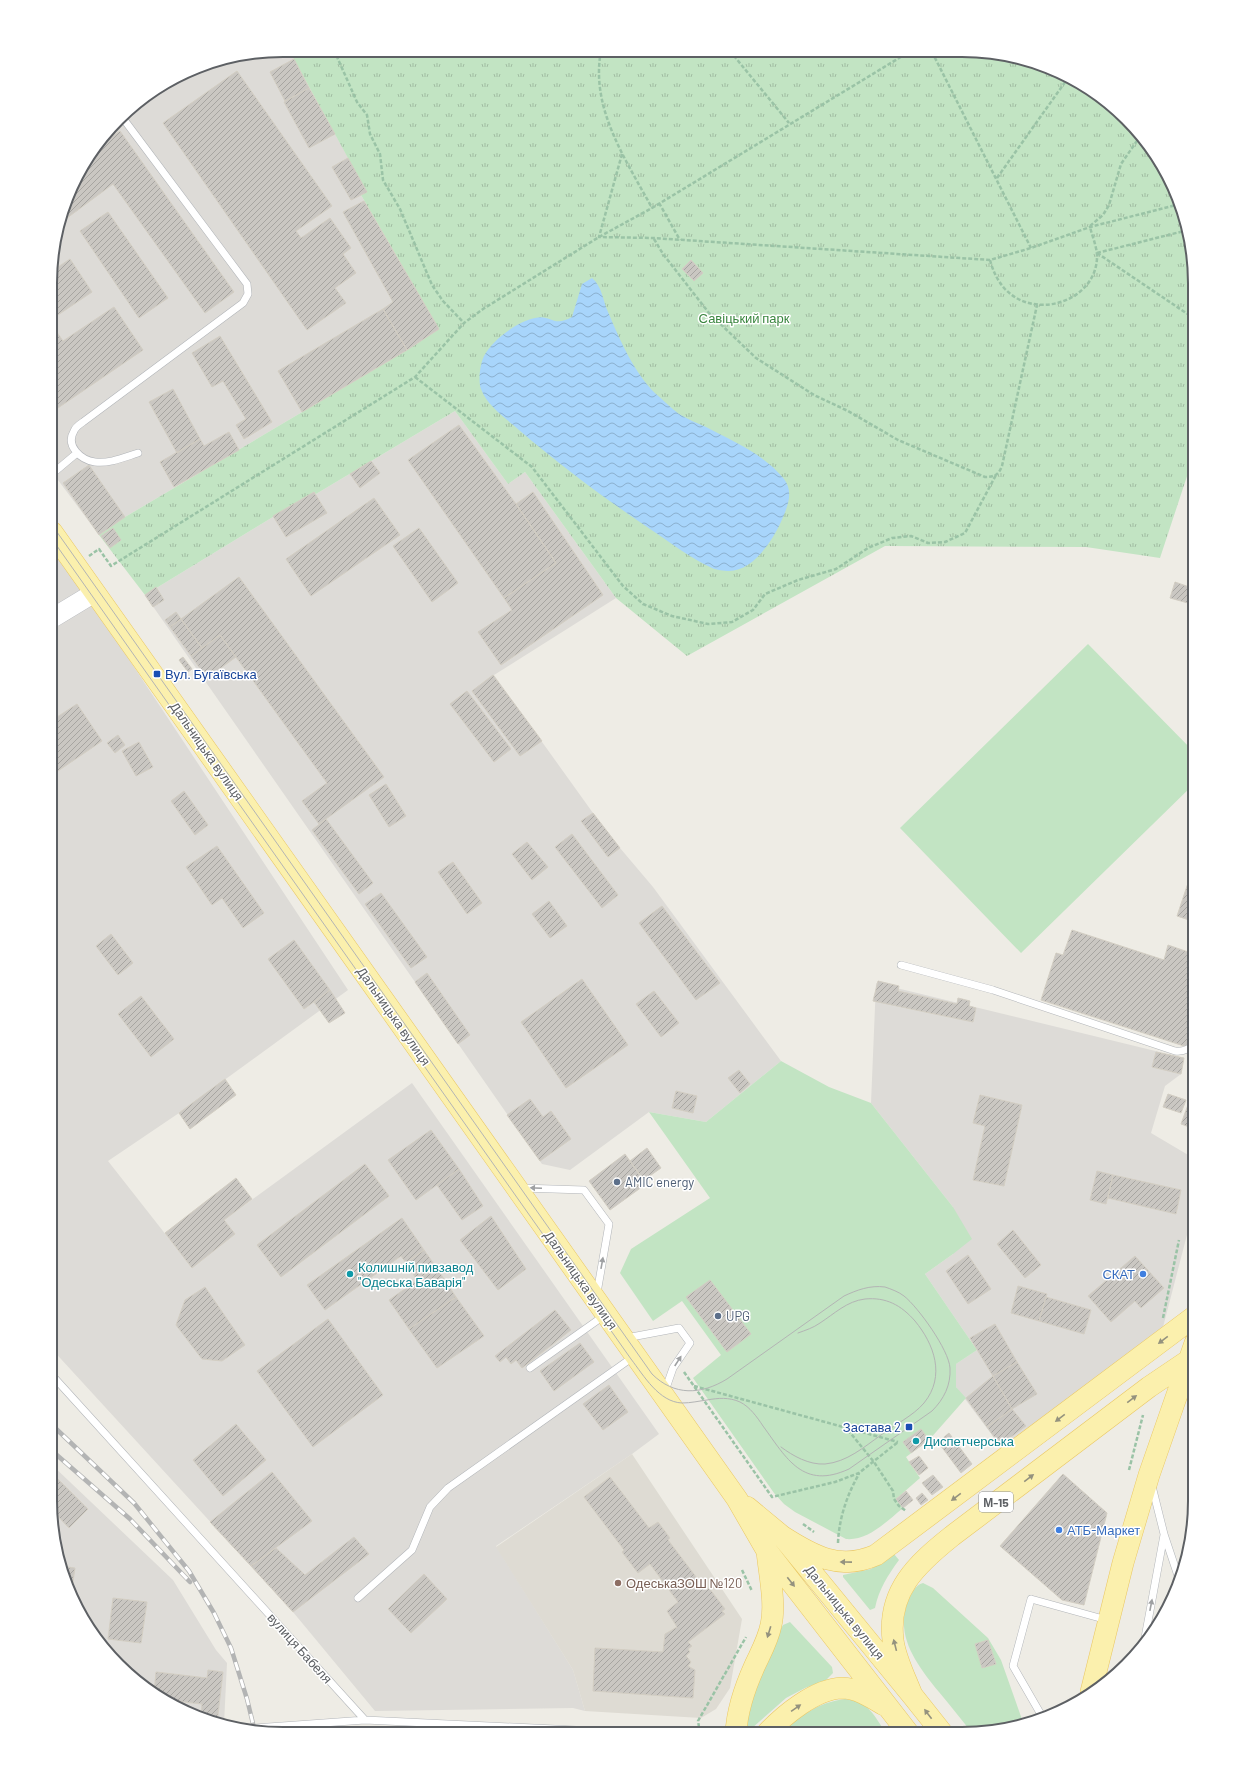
<svg xmlns="http://www.w3.org/2000/svg" width="1245" height="1784" font-family="Barlow,sans-serif">
<style>
.industrial{fill:#dddbd7}
.education{fill:#dedbd3}
.green{fill:#c2e4c3}
.park{fill:url(#park-tufts)}
.water{fill:url(#water-waves)}
.building{fill:url(#building-hatch);stroke:#d3cec3}
.lines{fill:none;stroke-linecap:round;stroke-linejoin:round}
.service-casing{stroke:#b2b5b9;stroke-width:8}
.secondary-casing{stroke:#b1b4b9;stroke-width:20}
.primary-casing{stroke:#eac762;stroke-width:22}
.path{stroke:#9ac3a6;stroke-width:2.5;stroke-dasharray:4 2;stroke-linecap:butt}
.service{stroke:#fff;stroke-width:7}
.secondary{stroke:#fff;stroke-width:19}
.primary{stroke:#fbf0ad;stroke-width:21}
.tram{stroke:#b3b4b4;stroke-width:1}
.rail-casing{stroke:#b3b4b4;stroke-width:4.5}
.rail{stroke:#fff;stroke-width:3;stroke-dasharray:9;stroke-linecap:butt}
.oneway{fill:#9ea0a2}
.oneway2{fill:#94927e}
.transit-dot{fill:#1a4fb4;stroke:#fff;stroke-width:1.5}
.service-dot{fill:#5c6f8a;stroke:#fff;stroke-width:1.5}
.culture-dot{fill:#0f9aa8;stroke:#fff;stroke-width:1.5}
.shop-dot{fill:#3f7fe0;stroke:#fff;stroke-width:1.5}
.education-dot{fill:#8d6e63;stroke:#fff;stroke-width:1.5}
.labels{text-anchor:middle;dominant-baseline:central;stroke-width:3;stroke-linejoin:round;paint-order:stroke}
.shield{fill:#fff;stroke:#8e9092;stroke-width:1}
.shield-label{font-size:12px;font-weight:bold;fill:#5d6064}
.park-label{font-size:13px;fill:#3a863f;stroke:#fff}
.transit-label{font-size:13px;fill:#164399;stroke:#fff;text-anchor:start}
.street-label{font-size:13px;fill:#5d6064;stroke:#fff}
.service-label{font-size:13px;fill:#4e5e75;stroke:#fff;text-anchor:start}
.culture-label{font-size:13px;fill:#0d838f;stroke:#fff;text-anchor:start}
.shop-label{font-size:13px;fill:#366cbe;stroke:#fff;text-anchor:end}
.education-label{font-size:13px;fill:#785e54;stroke:#fff;text-anchor:start}
.rim{fill:none;stroke:#5d6064;stroke-width:2}
</style>
<defs>
<pattern id="park-tufts" width="24" height="20" patternUnits="userSpaceOnUse"><rect width="24" height="20" fill="#c2e4c3"/><path d="M3 7l-1-3M5 7V3M7 7l1-3M15 17l-1-3M17 17v-4M19 17l1-3" fill="none" stroke="#a1bca2"/></pattern>
<pattern id="water-waves" width="16" height="10" patternUnits="userSpaceOnUse"><rect width="16" height="10" fill="#a8d5fb"/><path d="M0 5q4-4 8 0t8 0" fill="none" stroke="#8cb0cf"/></pattern>
<pattern id="building-hatch" width="6" height="6" patternUnits="userSpaceOnUse"><rect width="6" height="6" fill="#cac7c2"/><path d="M-1 1l2-2M0 6l6-6M5 7l2-2" fill="none" stroke="#a7a5a1"/></pattern>
</defs>
<rect width="100%" height="100%" fill="#eeece5"/>
<path class="industrial" d="M283 50H289L367 192 361 195 439 329 407 350 125 517 99 535 52 472V253L81 167 130 108 208 62Z
M455 411 508 484 525 472 616 598 494 675 593 813 620 848 653 887 781 1061 706 1122 649 1112 570 1170 542 1164 145 595 314 492 316 494Z
M52 545 85 592 51 611Z
M91 602 348 990 179 1113 108 1161 192 1268 235 1234 224 1220 412 1083 659 1434 632 1454 496 1546 573 1670 585 1711 573 1708 375 1711 293 1612 50 1347 51 632Z
M876 983 1184 1058 1181 1074 1165 1086 1151 1133 1195 1159V1204L1162 1331 1001 1447 956 1387V1364L977 1350 925 1274 953 1254V1207L871 1103Z
M50 1463 173 1580 216 1650 227 1663 224 1724 194 1716 141 1686 108 1654 74 1604 55 1547 50 1501Z"/>
<path class="education" d="M632 1454 742 1619 730 1688 716 1709 701 1718 585 1711 573 1670 496 1547Z"/>
<path class="green" d="M1088 644 1195 753V783L1021 953 900 828Z
M781 1061 829 1087 871 1103 953 1207 972 1239 953 1254 925 1274 977 1350 956 1364V1387L966 1398 929 1440 906 1457 920 1478 896 1499 903 1508C887 1521 868 1541 846 1539L795 1512 784 1504 774 1493 693 1378 721 1355 682 1301 653 1321 620 1273 631 1249 710 1198 649 1112 706 1122Z
M894 1554 899 1560C888 1575 879 1589 875 1608L870 1610 843 1577V1575L871 1569Z
M923 1583 933 1588 988 1638 1001 1660 1024 1725 972 1733C961 1719 950 1705 939 1692 918 1666 894 1636 908 1601 912 1593 915 1585 923 1583Z
M790 1622 832 1667 833 1673 826 1680 805 1688 786 1698 751 1729 748 1730 745 1726 748 1710 779 1632 783 1625Z
M845 1699C870 1702 873 1715 887 1734L779 1733C800 1717 818 1702 845 1699Z"/>
<path class="park" d="M289 50 992 52 1051 68 1104 98 1137 130 1171 180 1187 223 1195 283V452L1160 558 1086 547 885 546 687 656 616 598 525 472 508 484 455 411 316 494 314 492 145 595 99 535 125 517 407 350 439 329 361 195 366 191Z"/>
<path class="water" d="M592 278C602 286 603 301 608 312 620 340 634 373 656 394 663 400 671 408 679 414 687 419 697 423 706 427 733 441 765 455 784 479 795 493 786 510 780 524 771 543 752 571 729 571 724 571 716 570 712 568 690 558 670 542 650 529 604 498 561 466 519 430 507 419 487 406 481 389 478 381 480 364 484 356 492 340 518 321 535 318 551 314 553 328 572 317L582 284Z"/>
<path class="building" d="M294 59 309 88 285 101 270 72Z
M237 71 332 206 296 231 301 238 330 218 351 248 343 254 356 273 335 288 346 303 307 330 163 123Z
M174 82 118 122 130 108Z
M309 88 335 134 309 148 284 102Z
M120 131 234 292 205 313 113 184 63 221 81 167 97 147Z
M348 158 367 192 351 200 332 167Z
M364 201 439 329 407 350 383 309 393 302 343 212Z
M108 212 168 298 139 318 80 231Z
M70 259 92 292 52 319V271Z
M691 260 703 273 694 281 682 269Z
M114 307 143 350 52 412V325L63 341Z
M383 309 407 350 302 412 278 371Z
M220 336 272 422 244 439 236 425 246 419 223 381 212 387 192 353Z
M173 389 200 439 177 453 149 402Z
M459 425 516 504 556 563 504 598 408 460Z
M229 432 239 450 174 487 160 462 200 439 204 446Z
M371 461 380 473 360 488 350 474Z
M89 465 125 517 99 535 63 483Z
M314 492 327 513 286 537 273 516Z
M533 492 603 595 501 665 478 632 512 610 504 598 556 563 516 504Z
M374 498 400 535 311 596 286 559Z
M113 528 121 540 110 548 101 536Z
M419 528 458 583 432 602 393 546Z
M239 577 384 777 319 824 302 801 327 783 220 635 202 648 181 619Z
M1175 582 1195 589V605L1170 598Z
M156 587 164 600 153 607 145 595Z
M176 612 181 619 170 627 165 620Z
M181 619 202 648 191 656 170 627Z
M220 635 236 657 207 678 191 656Z
M183 657 192 669 188 672 179 660Z
M493 675 542 741 520 756 472 691Z
M467 691 511 749 494 762 450 704Z
M77 704 102 741 58 771 51 761V721Z
M118 735 125 745 115 753 107 743Z
M139 742 153 767 136 776 122 751Z
M386 784 406 816 389 827 369 795Z
M184 791 208 825 195 835 171 801Z
M593 813 620 848 608 857 581 821Z
M326 819 373 883 359 894 312 830Z
M572 834 618 895 602 908 555 847Z
M527 842 548 867 532 880 512 854Z
M217 846 264 913 243 928 222 898 212 905 186 867Z
M453 862 482 903 467 914 438 872Z
M1195 862V922L1177 916Z
M381 893 427 957 411 968 365 904Z
M549 901 567 926 550 938 532 914Z
M662 906 720 983 696 1000 639 923Z
M1072 930 1164 960 1168 945 1191 953 1195 940V1022L1187 1047 1041 1000 1056 953 1063 955Z
M111 934 133 963 118 975 96 946Z
M294 940 330 990 304 1009 268 959Z
M427 973 470 1035 458 1044 415 982Z
M582 979 628 1045 566 1088 521 1022Z
M878 981 899 986 898 991 957 1004 958 998 970 1001 969 1006 976 1008 973 1022 873 1001Z
M330 990 345 1013 329 1023 314 1002Z
M654 991 679 1023 661 1037 636 1004Z
M141 996 174 1039 151 1057 118 1014Z
M1156 1052 1184 1058 1181 1074 1152 1067Z
M739 1070 750 1084 740 1093 728 1078Z
M225 1079 236 1095 190 1129 179 1113Z
M676 1091 697 1096 693 1113 672 1108Z
M1193 1091 1195 1092V1129L1181 1124Z
M1168 1094 1186 1100 1181 1113 1163 1107Z
M980 1095 1022 1105 1004 1186 973 1180 985 1126 973 1123Z
M530 1099 543 1117 551 1111 571 1139 540 1161 507 1115Z
M431 1130 459 1169 416 1200 388 1160Z
M647 1148 661 1168 644 1180 630 1161Z
M625 1154 646 1184 610 1210 589 1181Z
M365 1164 389 1196 281 1277 257 1245Z
M459 1169 483 1206 462 1220 437 1185Z
M1097 1171 1113 1175 1106 1204 1090 1200Z
M1113 1175 1181 1190 1176 1214 1108 1198Z
M236 1178 252 1199 224 1220 235 1234 192 1268 165 1233Z
M491 1216 526 1269 498 1290 460 1240Z
M402 1218 424 1250 406 1263 401 1256 325 1310 307 1285Z
M1013 1230 1041 1265 1025 1278 997 1244Z
M424 1250 436 1267 417 1280 406 1263Z
M968 1255 991 1289 968 1304 946 1271Z
M1135 1256 1164 1288 1141 1308 1135 1301 1111 1322 1088 1296Z
M436 1267 456 1297 409 1329 389 1300Z
M710 1280 751 1334 727 1352 686 1297Z
M1018 1286 1047 1294 1039 1321 1011 1313Z
M205 1287 245 1345 222 1361 202 1359 176 1325 185 1300Z
M456 1297 484 1336 437 1368 409 1329Z
M1046 1297 1091 1310 1084 1334 1039 1321Z
M555 1310 571 1330 522 1368 516 1360 511 1364 506 1357 500 1362 495 1356Z
M328 1319 383 1395 313 1447 257 1371Z
M995 1324 1017 1362 993 1376 970 1338Z
M580 1343 594 1362 554 1391 540 1371Z
M1017 1362 1037 1394 1012 1409 993 1376Z
M993 1376 1012 1409 987 1427 966 1398Z
M609 1385 628 1412 603 1430 583 1404Z
M1012 1409 1026 1426 1000 1445 987 1427Z
M236 1424 266 1460 223 1496 193 1460Z
M921 1429 929 1440 911 1453 903 1442Z
M949 1433 972 1464 961 1473 938 1442Z
M919 1456 928 1468 919 1475 909 1462Z
M50 1471 88 1509 69 1528 51 1509Z
M272 1472 312 1521 251 1566 210 1522Z
M1063 1474 1107 1513 1084 1605 1062 1600 1000 1546Z
M933 1475 943 1487 932 1495 922 1483Z
M610 1477 649 1528 658 1522 670 1538 668 1540 706 1590 709 1588 725 1609 722 1611 725 1614 688 1642 692 1646 688 1649 690 1652 686 1656 691 1662 688 1666 695 1670 693 1698 593 1691 595 1648 663 1652 665 1634 677 1627 667 1611 678 1602 650 1564 638 1573 622 1552 624 1550 584 1497Z
M906 1491 913 1500 903 1508 896 1499Z
M922 1493 928 1500 921 1505 916 1498Z
M354 1537 369 1554 293 1612 251 1566 276 1548 305 1575Z
M61 1566 75 1568 71 1595Z
M424 1574 447 1599 411 1633 388 1609Z
M113 1598 147 1602 141 1643 108 1639Z
M988 1640 996 1664 982 1668 975 1644Z
M208 1670 223 1672 217 1723 201 1718 202 1704 165 1700 154 1693 156 1672 207 1678Z"/>
<g class="lines">
<g class="service-casing">
<path id="service" d="M125 121 247 284 248 294 243 303 83 422C80 424 75 428 74 431 65 446 81 460 95 462 109 464 125 457 138 453
M52 474 77 453
M901 965 993 990 1175 1051C1183 1052 1189 1050 1195 1043
M521 1188 584 1190 609 1224 597 1293
M626 1338 679 1328 690 1343 673 1368 665 1391
M530 1368 605 1315
M50 1373 365 1720
M1152 1486 1164 1534 1180 1582
M358 1598 412 1550 430 1507 448 1488 633 1357
M1144 1643 1164 1535
M1043 1718 1013 1666 1031 1599 1107 1620
M246 1730 254 1728 365 1720 639 1733"/>
</g>
<g class="secondary-casing">
<path id="secondary" d="M51 619 94 593"/>
</g>
<g class="primary-casing">
<path id="primary" d="M52 532 737 1499 767 1551 909 1734
M747 1507 782 1536 912 1695 943 1734
M782 1536C813 1556 840 1571 876 1555L1195 1316
M1091 1692 1123 1563 1149 1475 1195 1343
M912 1695C905 1677 895 1658 893 1640 887 1591 917 1564 952 1536L1149 1387 1189 1360
M736 1733C737 1710 745 1687 755 1665 761 1652 768 1640 771 1625 776 1604 769 1573 767 1551
M767 1733C784 1715 815 1689 842 1688 857 1688 871 1697 884 1705"/>
</g>
<path class="path" d="M334 50 357 102 367 115 370 134 380 154 383 180 400 209 432 285 443 301 464 323
M590 51 600 56
M601 51C590 108 626 160 652 208
M730 51 789 123
M932 52 1031 248
M622 154 599 237 653 238 990 260 1031 248 1090 227 1180 204
M997 178 1068 78
M659 203 680 240
M1090 226 1103 215 1109 205 1121 164 1141 135
M654 239 663 254 709 313 756 358 814 395 848 411 898 440 985 477C995 477 999 474 1002 466L1037 305
M1097 253 1195 319
M1097 253 1188 230
M990 260C993 271 997 280 1005 289 1036 322 1099 300 1097 254 1096 245 1092 235 1090 227
M415 377 532 467 623 586 643 604 672 616 708 624 732 622 753 610 765 594 798 580 836 569 868 548 892 538 911 536 928 543 945 542 965 533 996 475
M89 556 99 549 111 566 415 377 464 323 483 309 599 237 652 208 909 52
M1163 1318 1179 1240
M684 1372 772 1497 835 1482 859 1473 898 1442
M694 1386 898 1442
M848 1430 874 1462 893 1491 894 1499 899 1506 906 1511
M1129 1470 1143 1415
M803 1524 814 1532
M838 1543C839 1518 847 1495 859 1474
M742 1570 752 1591
M700 1733 698 1721 746 1637"/>
<use href="#service" class="service"/>
<use href="#secondary" class="secondary"/>
<use href="#primary" class="primary"/>
<path class="tram" d="M52 539 631 1359C644 1376 659 1402 682 1403 691 1403 699 1401 707 1400 718 1398 729 1397 740 1402 750 1407 757 1417 763 1426 787 1459 803 1490 849 1469L932 1411C944 1399 951 1385 950 1368 949 1350 918 1307 904 1296 899 1292 891 1289 885 1287 870 1285 857 1290 844 1296L727 1379C701 1395 674 1396 652 1374L52 525
M781 1447C793 1456 809 1465 825 1464 847 1462 864 1447 881 1435 894 1425 913 1416 924 1403 946 1376 934 1344 915 1321 901 1305 886 1297 865 1299 847 1301 834 1314 820 1323 813 1328 806 1330 798 1333"/>
<g class="rail-casing">
<path id="rail" d="M50 1423 134 1503 189 1571 214 1613 231 1648 247 1699 255 1732
M50 1449 130 1519 190 1582"/>
</g>
<use href="#rail" class="rail"/>
</g>
<defs><path id="oneway-solid" d="M-6-.8H1V-3.2L6.5 0L1 3.2V.8H-6Z"/></defs>
<g class="oneway">
<use href="#oneway-solid" transform="translate(536 1188) rotate(-178)"/>
<use href="#oneway-solid" transform="translate(602 1263) rotate(-80)"/>
<use href="#oneway-solid" transform="translate(678 1361) rotate(-57)"/>
<use href="#oneway-solid" transform="translate(1151 1605) rotate(-79)"/>
</g>
<g class="oneway2">
<use href="#oneway-solid" transform="translate(1163 1340) rotate(143)"/>
<use href="#oneway-solid" transform="translate(1132 1399) rotate(-37)"/>
<use href="#oneway-solid" transform="translate(1060 1418) rotate(143)"/>
<use href="#oneway-solid" transform="translate(1029 1478) rotate(-37)"/>
<use href="#oneway-solid" transform="translate(956 1497) rotate(143)"/>
<use href="#oneway-solid" transform="translate(846 1562) rotate(-179)"/>
<use href="#oneway-solid" transform="translate(791 1582) rotate(52)"/>
<use href="#oneway-solid" transform="translate(769 1632) rotate(107)"/>
<use href="#oneway-solid" transform="translate(895 1645) rotate(-104)"/>
<use href="#oneway-solid" transform="translate(796 1708) rotate(-35)"/>
<use href="#oneway-solid" transform="translate(928 1714) rotate(-127)"/>
</g>
<g class="transit-dot">
<rect x="153" y="670" width="8" height="8" rx="2"/>
<rect x="905" y="1423" width="8" height="8" rx="2"/>
</g>
<g class="service-dot">
<circle cx="617" cy="1182" r="4"/>
<circle cx="718" cy="1316" r="4"/>
</g>
<g class="culture-dot">
<circle cx="350" cy="1274" r="4"/>
<circle cx="916" cy="1441" r="4"/>
</g>
<g class="shop-dot">
<circle cx="1143" cy="1274" r="4"/>
<circle cx="1059" cy="1530" r="4"/>
</g>
<circle class="education-dot" cx="618" cy="1583" r="4"/>
<g class="labels">
<rect class="shield" x="979" y="1492" width="34" height="20" rx="3"/>
<g class="shield-label">
<text x="996" y="1502">М-15</text>
</g>
<g class="park-label">
<text x="744" y="318">Савіцький парк</text>
</g>
<g class="transit-label">
<text x="165" y="674">Вул. Бугаївська</text>
<text x="901" y="1427" text-anchor="end">Застава 2</text>
</g>
<g class="street-label">
<text transform="translate(207 751) rotate(55)">Дальницька вулиця</text>
<text transform="translate(394 1016) rotate(55)">Дальницька вулиця</text>
<text transform="translate(581 1280) rotate(55)">Дальницька вулиця</text>
<text transform="translate(845 1612) rotate(51)">Дальницька вулиця</text>
<text transform="translate(300 1648) rotate(48)">вулиця Бабеля</text>
</g>
<g class="service-label">
<text x="625" y="1182">AMIC energy</text>
<text x="726" y="1316">UPG</text>
</g>
<g class="culture-label">
<text x="358" y="1267">Колишній пивзавод<tspan x="358" dy="15">"Одеська Баварія"</tspan></text>
<text x="924" y="1441">Диспетчерська</text>
</g>
<g class="shop-label">
<text x="1135" y="1274">СКАТ</text>
<text x="1067" y="1530" text-anchor="start">АТБ-Маркет</text>
</g>
<g class="education-label">
<text x="626" y="1583">ОдеськаЗОШ №120</text>
</g>
</g>
<path d="M0 0H1245V1784H0ZM283 57H962A226 226 0 0 1 1188 283V1501A226 226 0 0 1 962 1727H283A226 226 0 0 1 57 1501V283A226 226 0 0 1 283 57Z" fill="#fff" fill-rule="evenodd"/>
<path class="rim" d="M283 57H962A226 226 0 0 1 1188 283V1501A226 226 0 0 1 962 1727H283A226 226 0 0 1 57 1501V283A226 226 0 0 1 283 57Z"/>
</svg>
